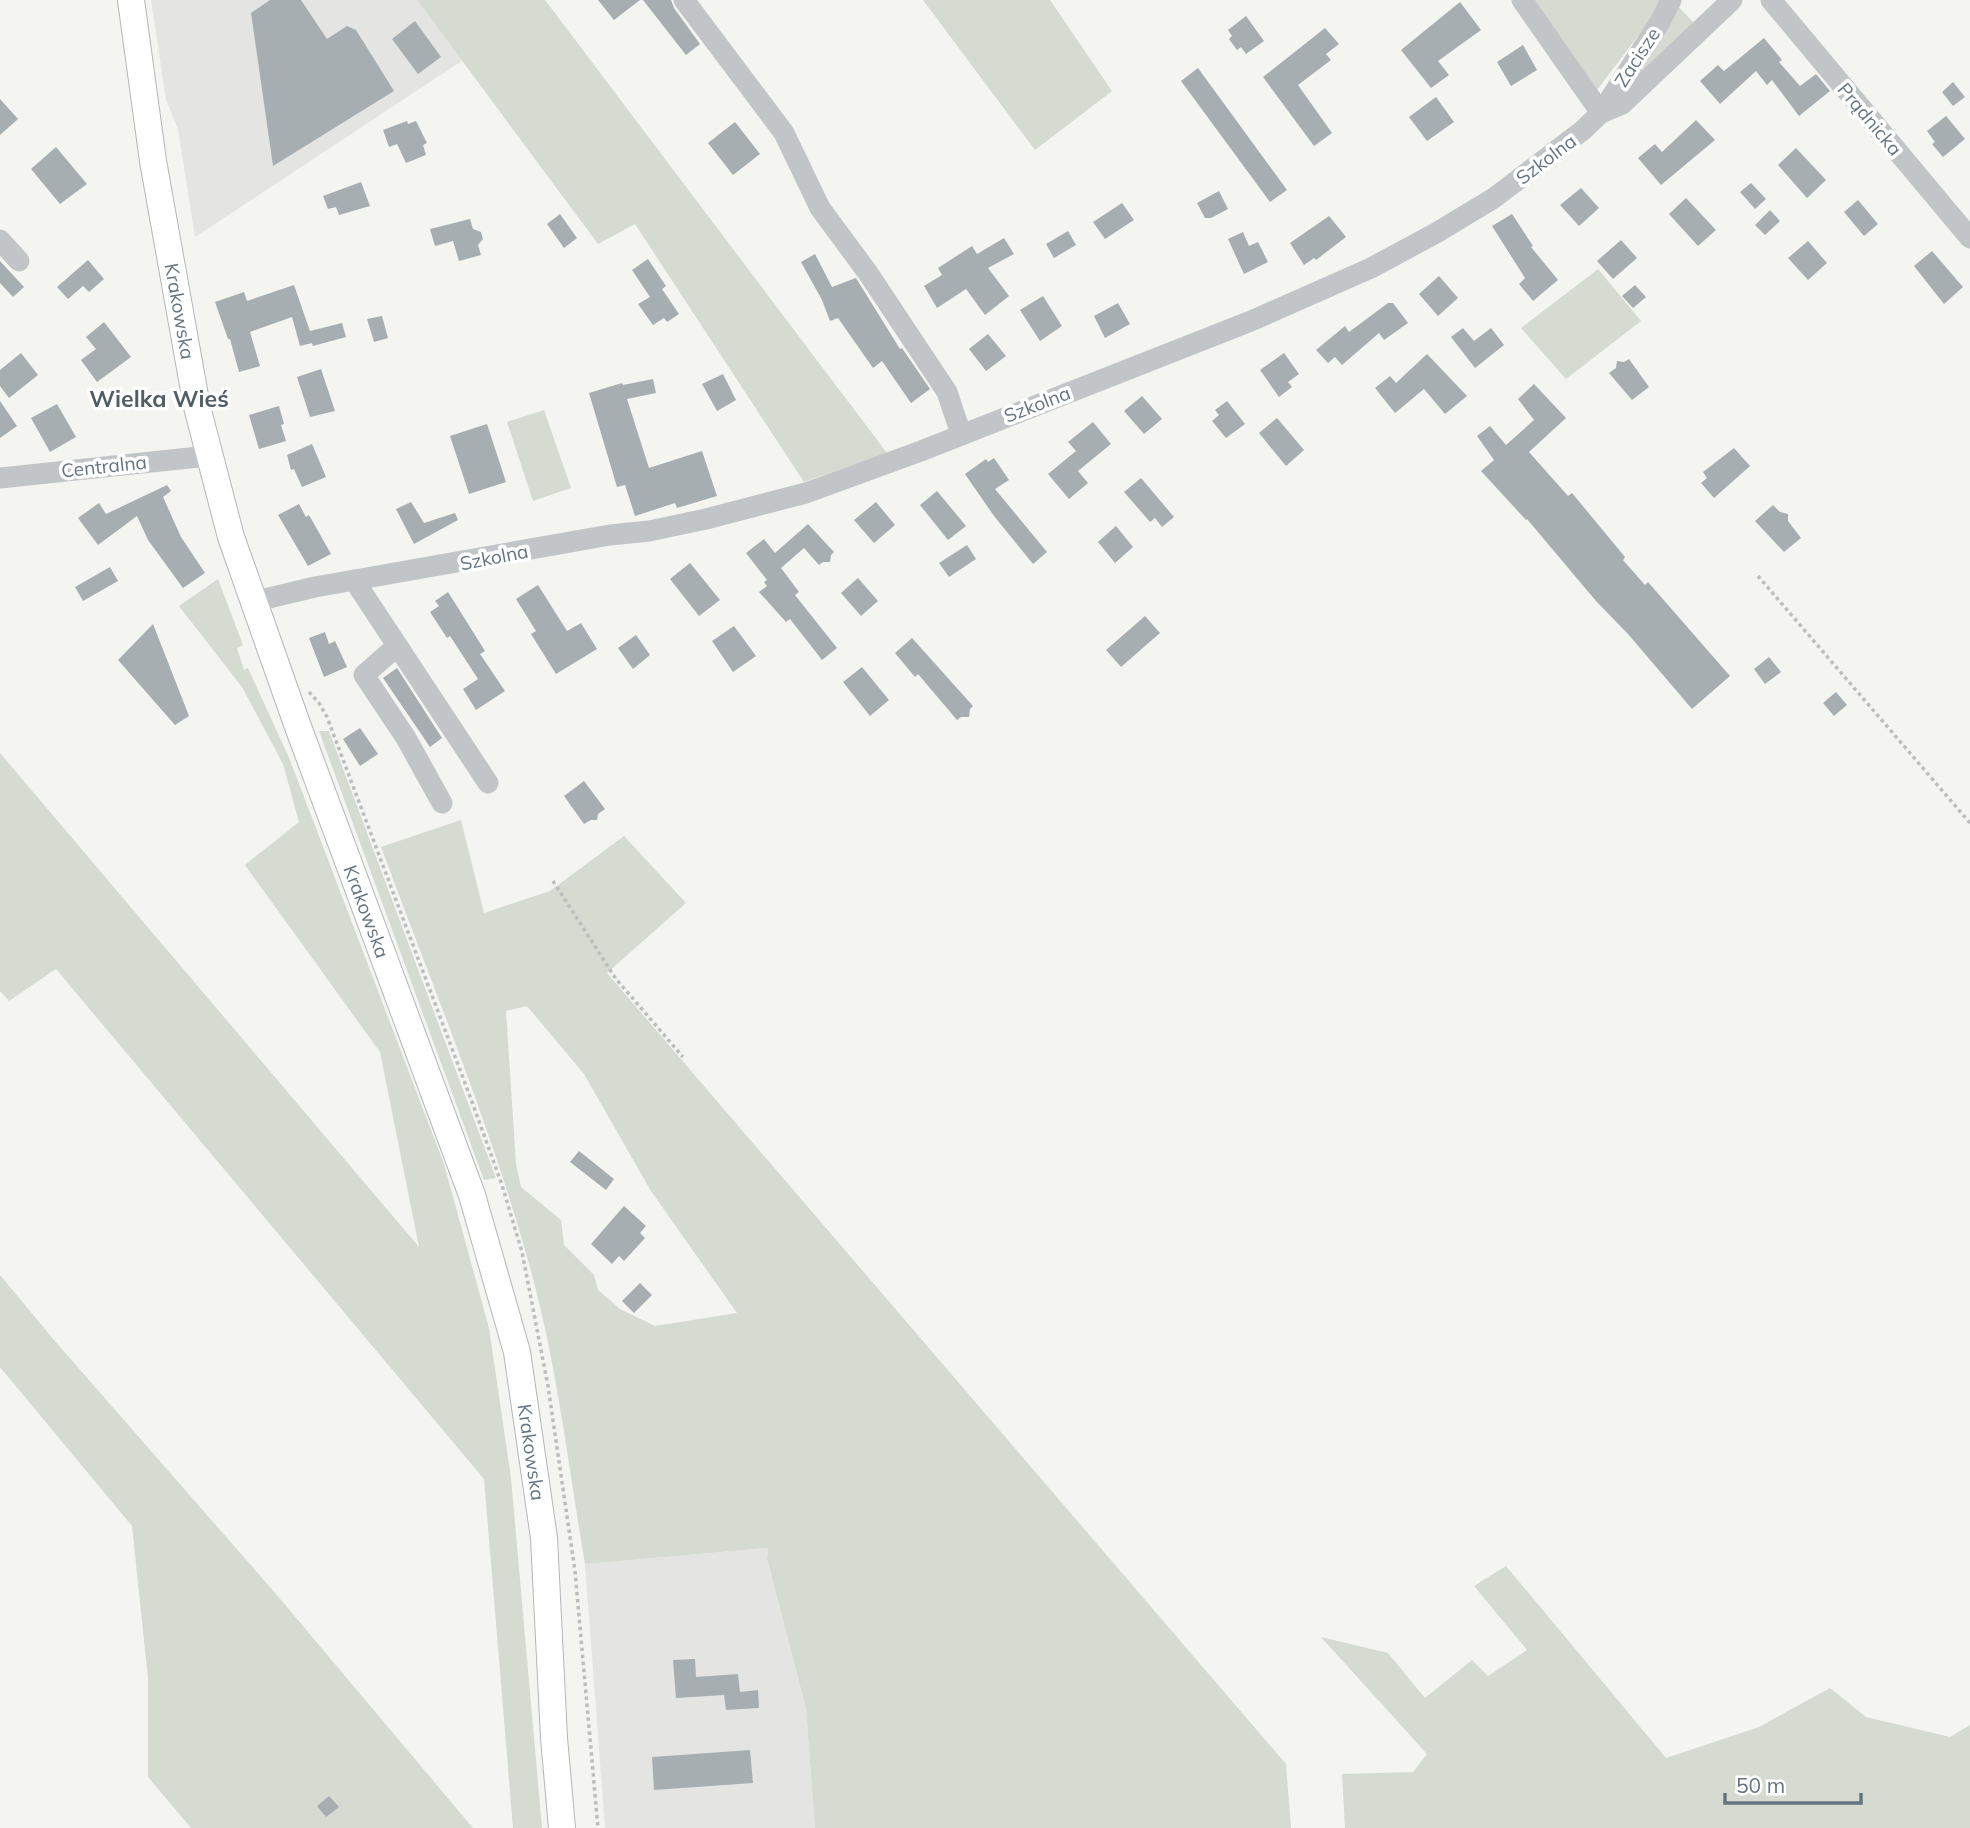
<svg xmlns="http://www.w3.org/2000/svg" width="1970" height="1828" font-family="Mulish,sans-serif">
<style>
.built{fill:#e4e5e3}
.green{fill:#d5dbd1;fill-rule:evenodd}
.building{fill:#a6aeb2}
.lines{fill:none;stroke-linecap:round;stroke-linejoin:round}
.major-casing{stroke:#b2b7ba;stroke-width:28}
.path{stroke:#bbbdbf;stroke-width:3.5;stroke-dasharray:3.5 3.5;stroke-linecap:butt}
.minor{stroke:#c2c5c8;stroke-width:21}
.major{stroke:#fff;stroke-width:26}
.labels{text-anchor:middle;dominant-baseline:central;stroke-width:7;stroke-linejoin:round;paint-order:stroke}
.street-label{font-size:19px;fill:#647480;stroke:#fff}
.quarter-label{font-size:23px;font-weight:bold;fill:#515d65;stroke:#fff}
</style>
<rect width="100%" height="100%" fill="#f4f4f0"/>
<path class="built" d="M151 0H417L462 61 195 237 178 129 166 100Z
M768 1548 767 1560 806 1709 815 1828H605L585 1564Z"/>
<path class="green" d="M417 0H545L887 453 804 482 635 224 598 244Z
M923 0H1050L1112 91 1035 150Z
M1531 0H1662L1651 19 1597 90Z
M1677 5 1694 23 1627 87Z
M1598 269 1641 321 1566 379 1521 328Z
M544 410 571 488 533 501 507 422Z
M218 579 243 645 237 648 244 670 248 668 290 760 444 1164 489 1328 511 1478 542 1828H513L484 1479 56 969 9 1001 0 991V753L419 1247 380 1052 245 865 299 822 283 764 242 687 179 606Z
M319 731H329L496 1178 484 1180Z
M461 820 484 913 550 891 624 836 686 903 607 973 1286 1764 1291 1828H815L806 1709 767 1559 768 1548 585 1564C569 1470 558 1374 534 1282 495 1136 434 990 381 847ZM527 1006 584 1074 651 1191 737 1313 655 1326 620 1309 598 1290 594 1275 564 1245 561 1220 521 1187 516 1164 506 1011Z
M0 1275 54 1340 276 1594 473 1828H191L148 1777V1678L132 1526 0 1367Z
M1506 1566 1666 1758 1759 1727 1830 1688 1866 1717 1950 1737 1970 1725V1828H1345L1342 1774 1413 1772 1427 1754 1321 1637 1388 1653 1425 1698 1472 1660 1488 1676 1527 1650 1474 1586Z"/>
<path class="building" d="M270 0H301L327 39 347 26 356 30 394 91 273 166 251 13Z
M598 0H640L614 20Z
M643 0H671L674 8 700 44 686 55Z
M1460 2 1481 30 1438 61 1449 75 1431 88 1401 50Z
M1246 16 1264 41 1246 54 1241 47 1237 50 1229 39 1232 36 1228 30Z
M415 21 441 57 418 74 392 39Z
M1325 28 1339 44 1326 54 1331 60 1298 85 1332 133 1314 146 1263 77Z
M1764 38 1782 60 1779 62 1800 86 1816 74 1830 91 1799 116 1772 80 1767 85 1756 71 1720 104 1700 81 1718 65 1724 71Z
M1523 45 1537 70 1511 86 1497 62Z
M1198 68 1287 190 1270 202 1181 81Z
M1953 82 1965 97 1953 106 1942 92Z
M1436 97 1454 122 1427 141 1409 117Z
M0 99 18 119 0 135Z
M1946 116 1965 139 1943 157 1932 144 1935 142 1927 131Z
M1696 120 1715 140 1661 185 1638 158 1655 144 1662 152Z
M407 121 408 124 416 121 427 143 423 145 426 155 406 163 397 144 389 147 383 130Z
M735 122 760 154 733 175 708 143Z
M56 147 87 184 60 204 31 169Z
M1796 148 1826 180 1807 198 1778 165Z
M361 182 370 206 339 215 336 207 328 209 323 196Z
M1751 183 1766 199 1755 209 1740 192Z
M1581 188 1599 208 1579 226 1560 205Z
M1219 191 1228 209 1211 218H1205L1197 203Z
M1686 198 1716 230 1698 246 1669 214Z
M1858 200 1878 224 1864 236 1844 212Z
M1122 203 1134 220 1105 239 1093 222Z
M1770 210 1780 221 1765 235 1755 225Z
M560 214 577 238 564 248 547 224Z
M1512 214 1533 246 1531 247 1558 280 1533 301 1519 284 1525 278 1492 226Z
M1329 216 1346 237 1316 260 1314 258 1304 265 1290 243Z
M470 219 473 229 481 232 483 239 478 245 481 255 459 261 453 241 435 246 430 229Z
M1068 231 1076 245 1054 258 1046 244Z
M1243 232 1249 246 1258 242 1268 262 1244 274 1228 239Z
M1004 238 1014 254 988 268 1009 296 985 315 966 289 937 308 924 286 942 275 938 268 972 246 977 254Z
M1621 240 1637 258 1613 279 1597 261Z
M1808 241 1827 263 1808 280 1788 258Z
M1932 251 1963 287 1944 304 1914 266Z
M815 254 832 287 856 278 900 349 902 348 930 389 911 403 882 361 873 368 838 318 830 321 822 300 801 262Z
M648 259 666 286 662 289 679 314 667 322 664 318 653 325 638 304 650 297 632 270Z
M88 260 104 279 89 292 83 286 68 299 57 287Z
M0 261 24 287 13 297 0 283Z
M1439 276 1458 298 1438 316 1419 294Z
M294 285 310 331 342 323 346 337 313 346 312 343 300 346 292 317 250 332 260 366 239 372 230 339H228L215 302 244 292 247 301Z
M1635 285 1646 297 1633 308 1622 296Z
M1043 296 1062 326 1040 341 1020 310Z
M1118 303 1130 324 1105 338 1094 316Z
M1388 303H1393L1408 323 1384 340 1379 333 1342 365 1335 357 1328 363 1316 350 1345 326 1349 332Z
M382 316 388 338 374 342 367 319Z
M104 322 131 357 97 382 81 360 96 349 86 337Z
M1463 328 1474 341 1491 328 1504 345 1475 368 1451 337Z
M988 334 1006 356 986 371 969 349Z
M21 353 38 375 9 398 0 386V370Z
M1284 353 1299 374 1288 382 1292 387 1279 397 1260 370Z
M1427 354 1467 396 1445 414 1424 389 1395 413 1375 388 1390 376 1396 383Z
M1629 359 1649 387 1632 400 1609 373 1616 368 1617 361 1624 362Z
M321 369 335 411 310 417 297 377Z
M723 374 736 400 717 411 702 384Z
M653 379 656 393 627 399 649 468 702 451 717 496 677 508 675 503 635 516 625 485 617 487 589 393 622 383 623 385Z
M1534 384 1566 418 1529 452 1568 496 1572 493 1625 557 1623 560 1645 585 1648 582 1730 676 1692 709 1628 634 1596 601 1527 519 1526 520 1481 471 1494 460 1477 436 1490 426 1506 445 1534 420 1518 399Z
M1142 396 1162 419 1144 434 1124 411Z
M0 401 17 426 0 438Z
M1227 401 1245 424 1226 438 1212 421 1219 415 1215 410Z
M57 404 76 437 50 452 31 418Z
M279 406 284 424 281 425 286 441 259 449 249 415Z
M1277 418 1304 450 1286 466 1259 433Z
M1093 422 1111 444 1078 471 1088 483 1069 499 1048 474 1076 451 1068 442Z
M487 424 506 482 469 494 450 436Z
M312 444 326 477 302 487 294 469 291 470 287 455Z
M1734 448 1750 466 1714 498 1701 483 1707 478 1703 472Z
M994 458 1009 480 995 489 1047 552 1033 564 994 516 965 474 986 459 988 462Z
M1141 478 1174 517 1162 527 1155 518 1150 522 1124 492Z
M167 485 171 491 163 497 181 537 205 573 183 588 148 540 137 516 98 545 78 518 99 503 106 514Z
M937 491 966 526 948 540 920 505Z
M411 502 424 523 455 513 458 520 414 544 396 509Z
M876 502 895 525 874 543 854 520Z
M299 504 306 517 309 515 331 554 308 566 278 515Z
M1773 505 1780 512 1788 514V521L1801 538 1784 552 1755 521Z
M808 524 834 552 831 555 830 562H823L819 565 804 548 781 568 799 592 795 595 837 648 822 660 790 619 786 622 759 592 767 586 764 582 767 580 746 553 764 539 775 553Z
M1116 526 1133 547 1115 563 1098 542Z
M967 545 976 559 949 577 939 563Z
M690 563 720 600 699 616 670 579Z
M110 567 118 581 83 601 75 587Z
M858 578 878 601 861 616 841 593Z
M538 585 567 631 581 623 597 649 556 674 531 634 536 631 516 599Z
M448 592 485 651 480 654 505 691 476 710 463 689 478 679 450 636 447 638 430 612 439 606 435 601Z
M1145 616 1160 633 1121 667 1106 650Z
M153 624 189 716 175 725 118 660Z
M734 626 756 656 733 672 712 641Z
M325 632 329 644 335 641 347 667 324 677 309 638Z
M636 635 650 655 633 669 618 648Z
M912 638 973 706 970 709 969 717H961L957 720 918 674 915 677 895 653Z
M1769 657 1781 672 1765 684 1754 669Z
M862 667 889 700 870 716 843 682Z
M397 668 442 738 430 747 383 678Z
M1836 692 1847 705 1834 716 1823 703Z
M360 728 378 754 360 766 343 739Z
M584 781 605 809 598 814 597 820H591L584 824 564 796Z
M579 1151 614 1179 606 1190 570 1162Z
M624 1206 646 1226 640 1233 645 1238 624 1261 619 1256 612 1264 591 1244Z
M640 1283 652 1295 634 1313 622 1301Z
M695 1659 696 1677 738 1674 740 1692 758 1690 759 1708 726 1710 724 1695 676 1698 673 1660Z
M750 1750 753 1783 654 1790 652 1757Z
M329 1796 339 1807 326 1817 317 1806Z"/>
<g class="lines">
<g class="major-casing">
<g id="major">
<path id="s1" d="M131 0 153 161 197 407 231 537 297 724 472 1195 517 1352 544 1538 554 1738 562 1828"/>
</g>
</g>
<path class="path" d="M1758 576 1970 823
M309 692 319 703 327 717 471 1099 502 1185 522 1252 548 1386 575 1571 598 1828
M553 881 616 979 683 1057"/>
<path class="minor" d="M684 0 784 133 820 208 868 273 947 392 961 434
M1522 0 1601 113 1660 22 1671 0
M1771 0 1970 238
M0 240 19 261
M0 478 208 456
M354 580 488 783
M252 602 315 587 610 535 649 531 706 519 806 493 921 451 1251 321 1371 268 1436 233 1494 198 1582 131 1601 113 1622 104 1732 0
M397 646 364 675 406 738 442 803"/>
<use href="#major" class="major"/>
</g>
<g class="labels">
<g class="street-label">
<text transform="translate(1637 57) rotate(-57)">Zacisze</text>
<text transform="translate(1870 119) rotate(50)">Prądnicka</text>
<text transform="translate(1546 159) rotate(-37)">Szkolna</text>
<text stroke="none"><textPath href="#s1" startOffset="315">Krakowska</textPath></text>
<text transform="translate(1037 404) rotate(-21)">Szkolna</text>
<text transform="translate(104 466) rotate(-6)">Centralna</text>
<text transform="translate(494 557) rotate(-11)">Szkolna</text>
<text stroke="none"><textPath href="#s1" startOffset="945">Krakowska</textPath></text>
<text stroke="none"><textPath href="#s1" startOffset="1512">Krakowska</textPath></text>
</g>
<g class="quarter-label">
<text x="159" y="398">Wielka Wieś</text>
</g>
</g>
<path d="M1725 1793v10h136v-10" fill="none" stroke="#647480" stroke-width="3.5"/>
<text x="1736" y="1793" font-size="21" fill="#647480" stroke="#ffffff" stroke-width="5" paint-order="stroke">50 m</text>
</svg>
